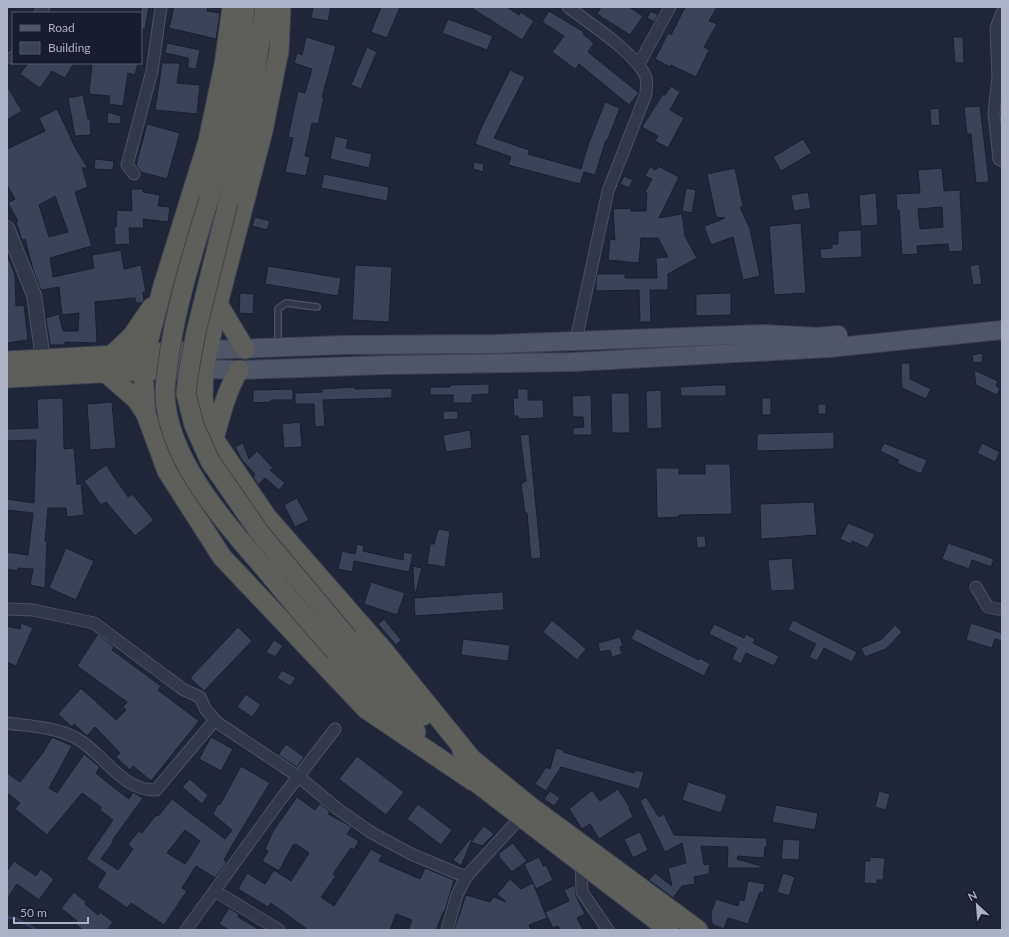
<svg xmlns="http://www.w3.org/2000/svg" width="1009" height="937" font-family="Lato,sans-serif">
<style>
.lines{fill:none;stroke-linecap:round;stroke-linejoin:round}
.stream{stroke:#2d3a5c;stroke-width:3}
.building{fill:#3a4358;stroke:#191f2e;fill-rule:evenodd}
.service-casing{stroke:#4c5263;stroke-width:8}
.minor-casing{stroke:#4c5263;stroke-width:13}
.tertiary-casing{stroke:#4c5263;stroke-width:16}
.primary-casing{stroke:#3b4151;stroke-width:20}
.trunk-casing{stroke:#3c4252;stroke-width:21}
.service{stroke:#313848;stroke-width:5.5}
.minor{stroke:#313848;stroke-width:11}
.tertiary{stroke:#313848;stroke-width:14}
.primary{stroke:#4f5668;stroke-width:18}
.trunk{stroke:#5e5e5b;stroke-width:19}
.trunk-bridge-casing{stroke:#3c4252;stroke-width:21;stroke-linecap:butt}
.trunk-bridge{stroke:#5e5e5b;stroke-width:19}
</style>
<rect width="100%" height="100%" fill="#1e2637"/>
<g class="lines">
<path class="stream" d="M7 917 17 919 37 930"/>
</g>
<path class="building" d="M141 7H149L145 29H141Z
M174 7H208L207 11 220 13 216 39 169 28Z
M313 7H331L328 21 311 18Z
M381 7H400L387 38 371 32Z
M470 7H507L519 15 521 12 534 21 522 40Z
M601 7H629L643 16 630 35 597 14Z
M685 7H717L709 21 717 24 704 47 709 50 696 77 671 65 670 67 655 59 668 33 671 35Z
M549 11 584 32 583 34 594 43 588 52 639 93 629 105 579 64 575 69 552 52 564 36 542 22Z
M651 11 658 15 654 22 647 18Z
M448 19 493 36 487 50 442 33Z
M306 37 336 46 322 97H324L318 124 312 123 305 156 310 157 306 176 285 172 293 138 288 137 298 91 305 93 312 69 294 63 297 53 302 55Z
M953 37H963L964 63H955Z
M167 43 200 50 196 69 188 68V58L165 53Z
M367 47 377 52 361 89 351 85Z
M28 63H74L65 78 52 71 40 88 20 74Z
M92 63H138L135 75 128 73 123 106 109 104 110 96 89 94Z
M162 63H180L177 83 200 85 197 114 155 110Z
M510 70 525 77 494 138 529 150 528 154 581 169 588 145 605 102 620 108 607 141 606 140 595 175 584 172 580 184 508 165 511 157 475 144 481 128Z
M7 86 22 111 7 120Z
M671 86 680 92 670 110 684 118 668 148 655 141 658 136 642 127 663 94 665 95Z
M83 95 88 119H90L91 135 75 136 68 98Z
M980 106 989 182 976 183 971 134H967L964 107Z
M939 108 940 125 931 126 930 109Z
M57 109 77 151 88 168H82L88 187 75 192 92 246 50 258 53 277 94 268 92 255 121 250 124 269 141 265 146 292H143L144 300 142 303H136L135 298 95 302 97 343 65 342V345H50L46 318 59 314 63 331H78L79 313 62 315 59 287 41 290 33 270 25 239 22 240 16 221H18L8 203 15 199 7 185V149L45 131 39 118ZM55 196 68 232 49 237 39 205Z
M108 112 121 116 120 124 107 123Z
M147 124 180 133 167 179 141 172 136 165Z
M335 136 348 139 346 148 372 154 369 168 330 159Z
M803 139 812 153 781 171 773 157Z
M95 159 114 161 113 170 94 169Z
M474 162 484 164 483 172 473 169Z
M658 166 679 177 659 218 682 214 685 236 697 258 668 274V290H650L651 322H640L639 290 596 291V282L597 274H625V278H657L656 258 668 257 658 238H641L639 263 608 260 610 239 615 240 613 209 631 208V211H646L647 193 645 192 652 179 645 176 650 167 656 170Z
M735 168 743 206 740 207 750 229 760 276 743 280 733 237 711 245 705 229V226L725 218 716 217 707 174Z
M942 168 944 191 960 190 963 251 949 252 948 244 917 246 918 254 902 255 899 210 897 211 896 194 920 193 918 170ZM942 207 943 227 920 229 918 209Z
M324 174 389 187 387 201 321 188Z
M624 176 633 180 629 188 620 184Z
M686 188 696 190 692 213 682 211Z
M131 189H143V192L160 195 158 206 170 207 168 222 143 219 144 228H129L130 244 115 245 114 227H116L117 210 132 211Z
M808 192 811 208 794 211 791 195Z
M876 193 878 225 861 226 859 195Z
M255 217 270 221 267 230 252 226Z
M801 223 806 293 774 295 769 226Z
M861 230 862 257 821 259 820 249 832 248V244H838V231Z
M9 259 15 275 16 306 24 305 28 340 7 343V260Z
M979 264 982 284 973 285 970 266Z
M355 265 392 267 389 322 352 320Z
M268 266 341 278 338 296 265 284Z
M240 293 254 294 253 314 239 313Z
M731 293V315L696 316V294Z
M982 353 983 362 973 363 972 355Z
M902 363H910V379L931 389 926 399 902 388 901 366Z
M974 370 998 381 996 386 1000 388 997 395 976 385Z
M489 384V394L472 395V403H453V395H430V387H450V385Z
M716 385H726V396H681L680 387Z
M354 387 355 389 392 388V398L323 400 325 426 315 427 314 404H295V393L322 392V389Z
M293 389V400H271V402L253 403V390Z
M517 389H528V400H543L544 418 518 419V416H514L513 398H518Z
M661 390 662 428 647 429 646 391Z
M611 393H629L630 433H612Z
M591 395 592 435H573V428L584 427 583 417H573L572 396Z
M63 398 64 449 74 448 77 485 81 483 84 515 67 517 66 508H48L45 541H47L45 588 30 585 33 569 18 568V571L7 569V552L28 555 33 513 7 510V499L34 503 36 440 7 441V429L38 428 37 399Z
M762 398H771V415H762Z
M112 402 116 448 90 450 87 404Z
M818 404H826V414H818Z
M443 411H458V419L443 420Z
M300 422 302 447 284 448 282 424Z
M470 430 472 448 446 452 443 435Z
M834 432V449L757 451V434Z
M529 434 541 558 531 559 527 513H525L521 484 526 481 520 435Z
M243 443 249 459 257 451 273 468 270 470 285 483 279 490 265 478 258 485 253 477 255 474 241 459 235 447Z
M884 443 927 460 921 474 897 463 899 460 880 451Z
M982 443 1000 452 995 462 977 453Z
M705 464H730L732 514 679 515V517L657 518 656 468H679V474H705Z
M106 465 128 497 132 494 154 520 135 536 106 502 101 505 84 481Z
M297 498 309 520 295 527 284 505Z
M814 502 817 535 761 539 760 504Z
M848 523 875 534 868 548 852 541 851 544 840 539Z
M438 529 450 531 445 567 427 564 430 544H434Z
M696 536H705L706 547 697 548Z
M948 543 994 559 991 567 972 560 969 569 942 559Z
M357 544 364 546 363 551 403 560 404 552 413 554 409 572 354 561 352 572 338 569 342 551 355 554Z
M66 548 94 561 76 600 49 588Z
M792 558 795 590 771 591 768 560Z
M413 566 422 568 416 592H414Z
M371 582 405 593 397 615 364 604Z
M503 592 504 610 415 616 414 598Z
M384 619 401 640 396 645 378 624Z
M552 620 586 649 577 660 543 632Z
M793 620 857 652 852 662 824 648 817 661 809 657 816 644 788 630Z
M21 623 33 628 16 666 7 662V626L20 629Z
M971 623 1002 633V641L995 639 992 648 966 640Z
M714 624 744 638 746 634 755 639 753 643 779 656 774 666 746 653 741 664 732 659 737 648 709 634Z
M895 625 902 632 886 649 865 657 861 648 882 639Z
M238 627 252 641 204 691 190 678Z
M636 628 699 660 700 658 710 664 704 676 631 639Z
M98 634 114 647 112 650 161 686 158 690 199 721 151 781 133 766 130 770 116 757 120 753 95 727 87 736 74 724 72 727 58 714 81 688 116 720 126 710 123 707 127 702 77 666Z
M620 637 623 646 620 647 622 654 612 657 610 650 600 652 598 643Z
M463 639 510 645 508 661 461 655Z
M274 640 283 646 275 657 266 652Z
M282 670 296 678 290 686 277 678Z
M246 694 261 705 252 717 237 707Z
M52 737 72 746 49 788 57 793 84 754 100 767 96 773 113 787 129 799 133 792 143 798 112 841 113 842 101 859 118 870 133 849 128 844 139 831 142 833 156 815 158 816 172 799 225 839 232 830 213 814 218 804 220 805 241 766 270 783 234 842 224 860 227 862 215 878 196 866 182 888 187 891 164 925 131 903 127 908 97 887 106 873 86 859 113 820 100 810 101 807 82 793 47 835 15 809 20 803 7 793V773L20 782 42 754ZM185 830 200 841 185 864 167 853Z
M211 737 233 749 221 771 199 759Z
M286 744 304 757 297 767 278 755Z
M556 748 564 750 563 752 634 773 635 770 644 772 639 789 561 767 546 791 535 784 546 767 550 769Z
M357 756 404 792 386 815 339 779Z
M190 779 208 795 202 804 182 787Z
M688 782 727 795 721 813 682 800Z
M618 789 630 808H629L633 817 599 839 590 824 582 829 569 809 592 790 600 801Z
M550 791 560 798 554 806 544 799Z
M879 791 890 794 886 810 875 807Z
M297 797 315 810 320 803 330 812 328 814 352 827 347 834 359 841 354 850 351 848 333 874 336 876 321 897 334 906 371 849 382 855 379 861 420 879 425 868 454 880 445 911H444L436 930H408L412 920 396 914 390 930H308L271 903 268 907 238 889 247 873 265 884 274 870 291 881 309 853 296 844 293 845 279 871 262 861 268 851 265 849 273 831Z
M646 797 659 817 664 814 674 835 767 838V847H765L764 858 738 856 737 859 761 866V868H727L728 847 701 846 704 865 710 864 709 874 694 877 695 884 682 886 673 898 649 880 655 873 672 886 668 868 686 863 682 843 665 852 640 801Z
M418 804 452 830 441 845 407 819Z
M776 805 818 813 815 830 772 822Z
M484 826 494 834 482 846 471 842Z
M640 832 648 850 633 858 624 839Z
M470 839 472 840 461 866 453 860Z
M783 839 800 840 799 860 781 859Z
M513 843 527 861 512 872 499 857V853Z
M539 857 543 866 546 865 553 880 536 889 524 864Z
M870 857 885 858 883 880H877V884L864 883 865 861H870Z
M14 861 36 876 41 869 54 879 39 900 17 884 7 899V871Z
M783 873 795 877 789 896 777 892Z
M510 879 521 889 533 883 547 918 529 925 531 930H454L466 895 490 902 494 897 506 902 497 894Z
M748 881 765 884 763 893 760 892 748 924 728 918 724 929 712 924 711 913 716 899 738 906 740 899 744 901Z
M575 885 576 896 585 914 577 918 583 930H560L558 926 553 928 545 912 569 901 564 890Z
M74 892 86 902 85 904 98 915 100 912 113 922 107 930H83L75 924 77 921 61 908Z
M229 908 239 914 238 917 260 930H229L219 924Z"/>
<g class="lines">
<g class="service-casing">
<path id="service" d="M278 346V309L286 303 317 307"/>
</g>
<g class="minor-casing">
<path id="minor" d="M568 7C589 23 634 52 645 75 648 80 646 88 646 94L608 191 576 340
M1002 12 996 28 998 76 994 113 999 159 1002 161
M40 13 44 7
M12 58 13 57
M639 64 670 7
M134 174 127 165 152 71 161 7
M976 587 988 607 1002 610
M7 609 33 610 94 623 184 690 200 697 206 710 218 723 299 777 339 810 372 833 411 854 466 877
M7 723C29 726 56 727 76 738 104 753 121 791 156 790L215 720
M581 864 582 892 608 930
M215 891 279 930
M186 930 281 799 335 729
M447 930 457 895 466 877 520 818"/>
</g>
<g class="tertiary-casing">
<path id="tertiary" d="M7 228 34 295 43 359"/>
</g>
<g class="primary-casing">
<path id="primary" d="M208 350 343 345 496 344 763 334 818 337 838 335
M204 369 239 370 386 365 574 362 829 348 1002 330"/>
</g>
<g class="trunk-casing">
<path id="trunk" d="M232 7 224 65 208 141 163 286 145 354 143 371 146 414 167 471 222 557 366 709 473 781
M281 7 279 51 263 131 218 304 204 369 203 398 208 425 214 439 267 517 385 652 471 758
M209 199 236 88 245 7
M228 203 252 95 265 7
M218 304 245 349
M111 356 132 336 152 307
M7 361 208 350
M106 373 136 399 146 414
M7 378 154 370 204 369
M214 439C221 414 226 392 239 370
M348 638 423 716
M336 652 416 732
M462 751 531 807 698 930
M464 773 669 930"/>
</g>
<use href="#service" class="service"/>
<use href="#minor" class="minor"/>
<use href="#tertiary" class="tertiary"/>
<use href="#primary" class="primary"/>
<use href="#trunk" class="trunk"/>
<g class="trunk-bridge-casing">
<path id="trunk-bridge" d="M209 199C194 249 178 298 170 350 168 365 165 380 165 395 168 461 225 522 266 570 289 598 312 626 336 652
M228 203 196 332 188 376 186 394 194 425 210 461 260 533 348 638"/>
</g>
<use href="#trunk-bridge" class="trunk-bridge"/>
</g>
<rect width="1009" height="937" fill="none" stroke="#abb2c5" stroke-width="16"/>
<rect x="12" y="12" width="130" height="52" fill="#171d2c" stroke="#525969"/>
<rect x="20" y="25" width="20" height="6" fill="#4f5668" stroke="#525969"/>
<text x="48" y="32" font-size="12" fill="#abb2c5">Road</text>
<rect x="20" y="42" width="20" height="12" fill="#3a4358" stroke="#525969"/>
<text x="48" y="52" font-size="12" fill="#abb2c5">Building</text>
<g transform="translate(977 905) rotate(334)" stroke="#171d2c" stroke-width="3" paint-order="stroke">
<path d="M0-3L7 15L0 10L-7 15Z" fill="#abb2c5"/>
<text y="-6" font-size="11" font-weight="bold" text-anchor="middle" fill="#abb2c5">N</text>
</g>
<path d="M14 917v6h74v-6" fill="none" stroke="#abb2c5" stroke-width="2"/>
<text x="20" y="917" font-size="12" fill="#abb2c5" stroke="#171d2c" stroke-width="3" paint-order="stroke">50 m</text>
</svg>
